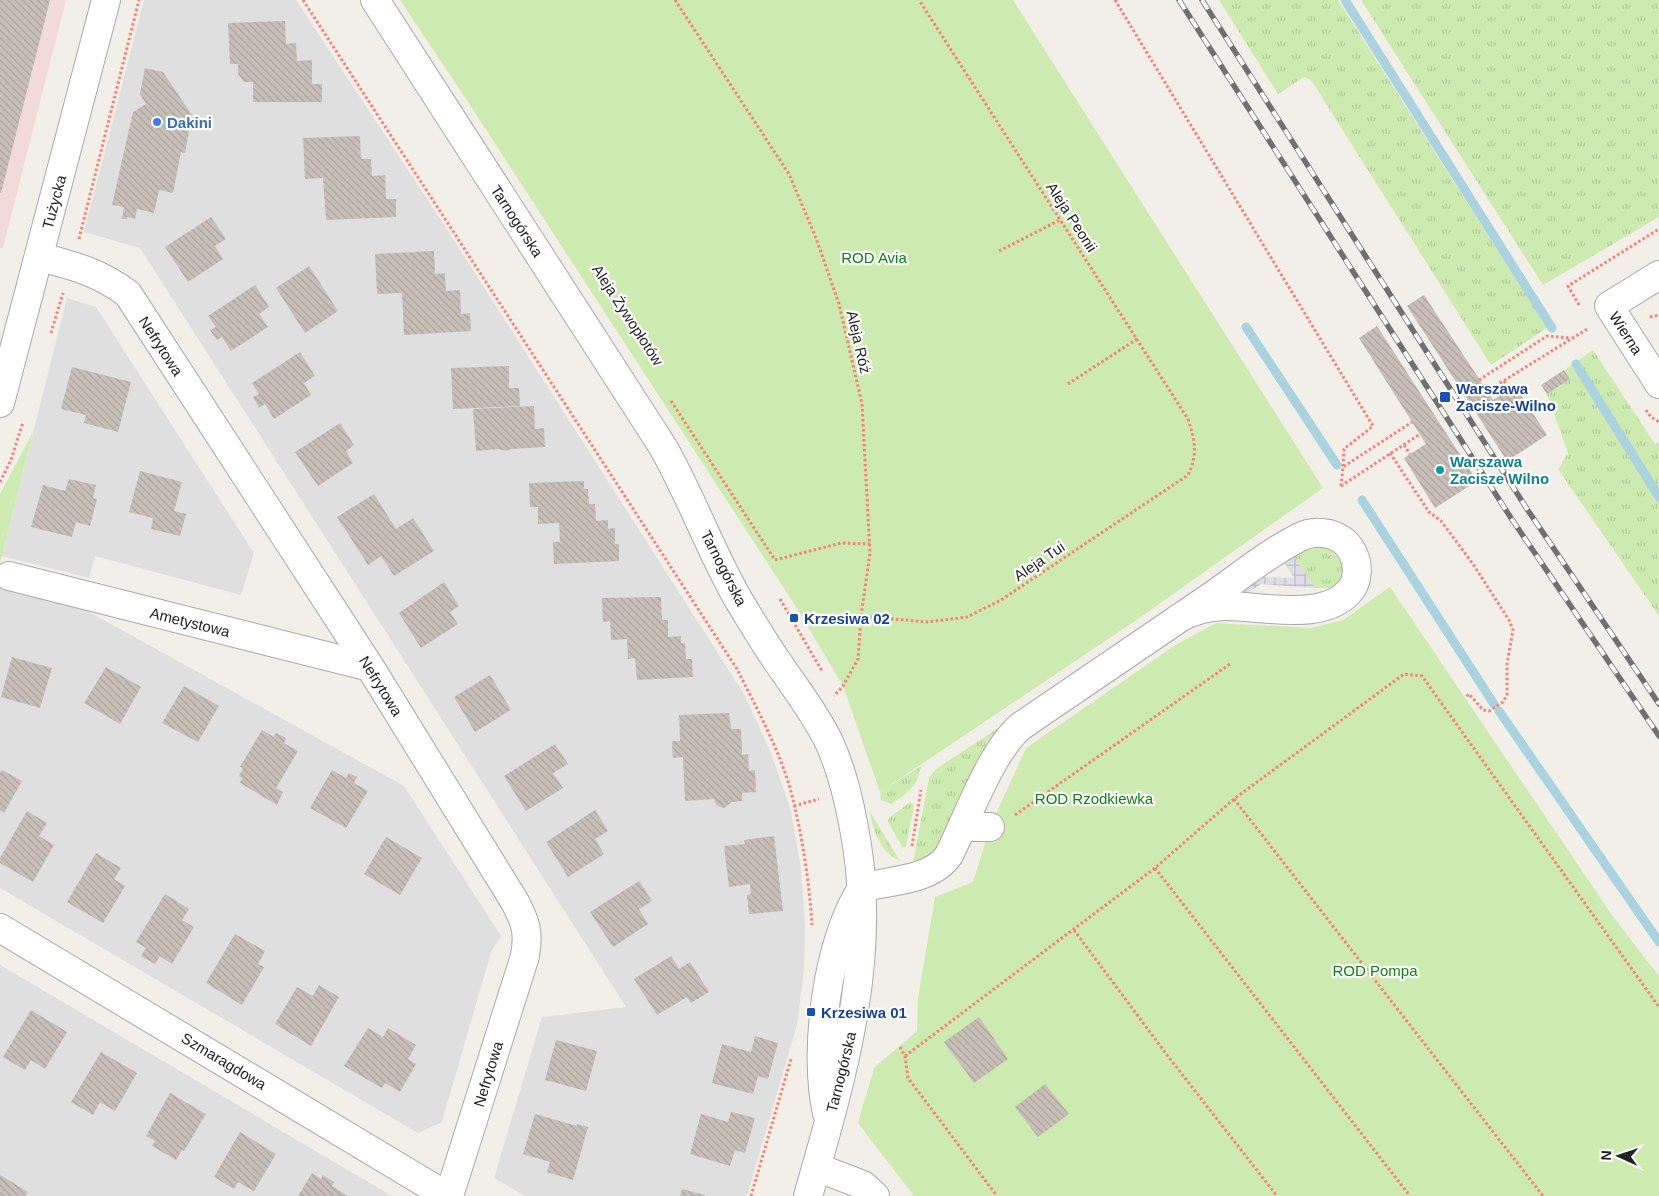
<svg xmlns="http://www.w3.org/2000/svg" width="1659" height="1196" font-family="Helvetica,sans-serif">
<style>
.residential{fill:#e0dfdf}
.commercial{fill:#f2dad9}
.grass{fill:url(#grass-tufts)}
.garden{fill:#cdebb0}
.plaza{fill:url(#plaza-grid)}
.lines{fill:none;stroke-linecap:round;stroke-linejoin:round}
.stream{stroke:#aad3df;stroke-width:9}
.building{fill:url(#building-back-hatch)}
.minor-casing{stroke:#a9a9a9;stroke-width:30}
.path{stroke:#fa8072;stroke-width:3;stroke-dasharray:2.5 2.5;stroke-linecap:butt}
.minor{stroke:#fff;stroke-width:28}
.rail-casing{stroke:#707070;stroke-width:5.5}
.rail{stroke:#fff;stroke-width:4;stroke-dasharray:11;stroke-linecap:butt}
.shop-dot{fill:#3f7fe0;stroke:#fff;stroke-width:2}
.transit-dot{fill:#1a4fb4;stroke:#fff;stroke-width:2}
.culture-dot{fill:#0f9aa8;stroke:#fff;stroke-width:2}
.labels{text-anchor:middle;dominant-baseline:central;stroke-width:4.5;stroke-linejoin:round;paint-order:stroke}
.shop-label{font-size:15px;font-weight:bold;fill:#366cbe;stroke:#fff;text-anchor:start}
.street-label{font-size:15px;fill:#222;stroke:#fff}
.park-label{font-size:15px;fill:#0c8416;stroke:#fff}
.transit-label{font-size:15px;font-weight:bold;fill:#164399;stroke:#fff;text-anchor:start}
.culture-label{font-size:15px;font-weight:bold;fill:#0d838f;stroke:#fff;text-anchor:start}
</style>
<defs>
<pattern id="grass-tufts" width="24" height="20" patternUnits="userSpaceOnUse" patternTransform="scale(1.25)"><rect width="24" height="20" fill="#cdebb0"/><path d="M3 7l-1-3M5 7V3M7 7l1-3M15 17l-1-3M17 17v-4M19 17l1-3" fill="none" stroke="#b0c997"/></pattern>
<pattern id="plaza-grid" width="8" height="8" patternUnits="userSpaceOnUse" patternTransform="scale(1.25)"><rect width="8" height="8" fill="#dddde8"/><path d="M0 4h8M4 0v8" fill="none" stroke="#bdbdc7"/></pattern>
<pattern id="building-back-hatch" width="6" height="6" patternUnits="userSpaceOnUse" patternTransform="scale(1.25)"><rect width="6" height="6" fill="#c7bfb8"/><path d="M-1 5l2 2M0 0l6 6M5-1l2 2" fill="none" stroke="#aba49e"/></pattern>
</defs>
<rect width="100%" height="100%" fill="#f2efe9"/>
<path class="residential" d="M144 0H296L439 217 744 694 771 753 791 811 801 869 805 926 804 969 797 1025 747 1196H525L494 1178 542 1017 626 1007 140 248 84 232Z
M67 298 96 307 254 553 241 595 95 556 89 578 2 556Z
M0 585 82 608 404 786 501 936 491 952 442 1122 418 1133 0 888Z
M0 965 392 1196H0Z"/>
<path class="commercial" d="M0 0H66L3 248H0Z"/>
<path class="grass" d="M1219 0H1338L1547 328 1491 365 1311 80 1304 77 1278 94Z
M1361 0H1659V217L1543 285Z
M1593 350 1655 444 1659 442V616L1558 469 1568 453 1547 394 1570 379 1564 370Z
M1318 545 1330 548 1342 563 1341 582 1333 588H1315L1293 555 1304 548Z
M1012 719 939 850 923 861 913 862 929 778 936 769Z
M921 766C917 787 908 793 891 804L881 800 880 792Z
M910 802 914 805 906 846 903 848 888 822 889 818Z
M870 812 900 861C881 853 873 831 870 812Z"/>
<path class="garden" d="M400 0H1013L1323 488 1138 619 880 792 843 686 798 610 468 102Z
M33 432 2 556 0 563V494Z
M1390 587 1614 918 1659 976V1196H914L858 1123 874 1068 917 1031 918 998 935 897 973 882 990 827 1026 748 1177 644 1216 623 1311 628 1343 620Z"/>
<path class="plaza" d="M1293 555 1315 588 1261 584 1245 595 1241 594V591L1262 577 1294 578 1284 562Z"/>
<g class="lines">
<path class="stream" d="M1345 0 1552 328
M1246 327 1337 465
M1576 364 1659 497
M1362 500 1494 704
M1499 711 1659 942"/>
</g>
<path class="building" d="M0 0H50L1 193H0Z
M285 21 286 44 296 43 297 61 312 60V84H322V102H253V82H244L238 74V64H230L228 23Z
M145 68 163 72 192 115 185 153 181 152 173 193 159 190 154 213 137 209 135 219 127 217 126 219H122L124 207 112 205 133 112 146 104 140 94Z
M360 136 361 159H371L372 176 385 175 386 199H396V217L326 220 323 178 305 179 303 138Z
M211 217 226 239 215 246 223 259 188 282 165 247Z
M434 251 435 274 445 273 446 291 460 290 461 314 470 313 471 331 404 335 402 293 377 294 375 254Z
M309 266 338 311 305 333 276 288Z
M255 285 269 307 259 314 268 327 231 351 222 337 217 340 210 330 216 327 208 316Z
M1424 295 1493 400 1515 386 1547 435 1507 461 1407 306Z
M1377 326 1477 481 1435 508 1404 458 1426 444 1359 338Z
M300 352 315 376 304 383 311 395 274 419 265 404 259 408 253 397 259 394 252 383Z
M509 366V388H519L520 406 453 409 451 368Z
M72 367 131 382 118 432 84 423 86 415 61 409Z
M1564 370 1570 379 1547 394 1541 385Z
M534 406 535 429 544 428 545 447 511 449 506 451 498 449 476 451 473 409Z
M340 423 354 445 346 451 353 463 318 486 295 452Z
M140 471 182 482 174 511 186 514 180 536 151 529 153 518 129 512Z
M69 479 96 485 93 498 97 499 90 526 76 522 72 537 31 527 43 485 65 491Z
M584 481V489H588L589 504H595L596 521 608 520V529L615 528V544H619V561L554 564 553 542H560L559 523 538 524V507H530L529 483Z
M374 494 396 529 413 518 434 551 394 576 381 556 368 565 337 517Z
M444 582 459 606 450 612 458 624 421 648 399 613Z
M661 597 662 620H668V637L681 636V643H685L686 659H692L693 677 637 680 635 658 628 659 627 639 611 640 610 621 603 622 602 598Z
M12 657 52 668 40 708 1 697Z
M106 667 141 687 120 724 84 703Z
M490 675 511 710 475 732 454 697Z
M184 686 219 706 198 742 162 723Z
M729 713 731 729H741L742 755 748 754 749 771 755 770 756 792 742 793V801L732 802 724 808 717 806 714 799 685 801 683 757 673 758 672 741H680L679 715Z
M262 730 274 737 276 733 286 738 284 743 298 751 276 788 283 792 277 805 240 783 242 778 239 776 243 768 240 767Z
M555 744 568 764 553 773 563 788 526 811 504 776Z
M2 770 22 781 4 813 0 810V773Z
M332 770 346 778 349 773 357 777 354 783 368 791 346 828 310 808Z
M595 810 608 831 595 839 604 854 568 877 546 842Z
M27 811 47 823 39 836 54 845 33 882 0 863V858Z
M774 836 783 911 749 914 747 895 751 894 750 884 729 887 724 846 745 844 744 840Z
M386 837 422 858 400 895 364 874Z
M96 853 121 868 114 879 125 886 103 923 67 902Z
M639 881 652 901 639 909 648 924 613 947 590 912Z
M165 894 189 909 182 920 194 927 172 964 160 956 155 964 141 956 146 948 136 942Z
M235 934 265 951 258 964 264 967 242 1005 206 983Z
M671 956 679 969 690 962 709 992 691 1003 687 997 657 1015 634 979Z
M319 985 339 997 311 1046 275 1024 297 987 313 996Z
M31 1010 67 1032 45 1069 31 1060 25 1070 3 1057Z
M979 1017 1008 1059 974 1083 944 1042Z
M368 1028 383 1037 388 1028 416 1045 408 1059 416 1064 400 1092 385 1083 382 1088 344 1066Z
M755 1036 778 1043 768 1079 758 1076 753 1094 712 1083 722 1044 751 1052Z
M556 1040 597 1051 586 1091 545 1080Z
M101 1052 137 1073 115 1111 100 1102 93 1115 71 1102Z
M1045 1084 1069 1114 1038 1137 1015 1107Z
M170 1093 206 1114 184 1151 182 1150 176 1160 152 1146 155 1141 146 1136Z
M731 1112 755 1118 745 1153 735 1150 730 1166 690 1154 701 1114 728 1122Z
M535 1114 577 1126V1124L588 1127 573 1180 547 1172 550 1162 523 1154Z
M240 1132 276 1154 254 1191 238 1182 234 1189 214 1177Z
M312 1173 321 1179 323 1175 334 1182 332 1186 348 1196H298Z
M0 1175 28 1192 25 1196H0Z
M682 1189 705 1195V1196H680Z"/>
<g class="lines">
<g class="minor-casing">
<path id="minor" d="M375 0 663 447C691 496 710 550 738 599 751 620 763 641 777 661 795 688 815 713 829 742 841 768 848 796 853 823 880 951 843 1074 808 1196
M40 257C74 266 99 272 128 294L370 667 515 902C526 923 529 932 525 956L449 1196
M1659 275 1609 306 1659 384
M0 403 106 0
M9 576 370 667
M963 827H990
M0 928 447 1196
M827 1113C813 1052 827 939 863 887 891 881 932 880 949 855 967 819 991 751 1021 726 1083 684 1146 641 1209 598 1238 578 1268 553 1300 537 1309 532 1320 532 1329 534 1341 537 1350 545 1354 556 1358 565 1358 579 1352 588 1327 623 1263 606 1226 606 1209 606 1194 610 1179 618
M816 1167 863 1185 875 1196"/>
</g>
<path class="path" d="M303 0 737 669C756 707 778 747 790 788 802 833 809 879 812 925
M675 0 789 174 816 238 839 304 862 404 870 553 861 616 858 659 843 686 834 696
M1115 0 1373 426 1344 449 1343 467
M79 239 139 0
M999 251 1060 220
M1579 305 1568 286 1659 229
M1650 317 1659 315
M51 333 63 293
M1479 380 1547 336 1570 338
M1504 381 1510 389
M1068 384 1137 339
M1487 391 1589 328
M671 401 775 560 841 543 870 544
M1646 410 1651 417 1659 422
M1404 445 1410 454
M1390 453 1429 512 1441 521 1473 564 1509 620 1513 630 1507 664V695L1503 702 1489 711 1483 710 1469 694 1465 698
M0 482 11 460 23 422
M1341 486 1343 467 1412 422
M1341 486 1420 434
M780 599 822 671
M861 616 927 622 967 617 1001 600 1188 475C1198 455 1195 440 1188 419L919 0
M1234 799 1543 1196
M794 806 819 799
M1015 815 1230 664
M912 846 921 790
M1155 868 1410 1196
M1074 930 1167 1055 1277 1196
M900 1047 905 1056 908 1078 997 1196
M905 1056 1155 868 1234 799 1404 674 1422 676 1659 1007
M751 1196 791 1059"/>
<use href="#minor" class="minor"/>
<g class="rail-casing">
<path id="rail" d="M1179 0 1511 518 1659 736
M1202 0 1527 509 1659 704"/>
</g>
<use href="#rail" class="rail"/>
</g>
<circle class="shop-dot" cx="157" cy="122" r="5"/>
<g class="transit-dot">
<rect x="1439" y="391" width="12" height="12" rx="2.5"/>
<rect x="789" y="613" width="10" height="10" rx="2.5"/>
<rect x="806" y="1007" width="10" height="10" rx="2.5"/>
</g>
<circle class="culture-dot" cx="1440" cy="470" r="5"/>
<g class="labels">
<g class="shop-label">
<text x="167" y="122">Dakini</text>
</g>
<g class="street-label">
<text transform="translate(54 202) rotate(-75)">Tużycka</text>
<text transform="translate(1072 217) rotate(57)">Aleja Peonii</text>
<text transform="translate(517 221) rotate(57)">Tarnogórska</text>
<text transform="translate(628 315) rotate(57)">Aleja Żywopłotów</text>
<text transform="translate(1626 333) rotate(57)">Wierna</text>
<text transform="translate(859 342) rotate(77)">Aleja Róż</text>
<text transform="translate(161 346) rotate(57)">Nefrytowa</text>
<text transform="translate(1039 561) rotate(-34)">Aleja Tui</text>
<text transform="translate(724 568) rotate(63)">Tarnogórska</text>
<text transform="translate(190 622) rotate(14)">Ametystowa</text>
<text transform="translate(381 686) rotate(58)">Nefrytowa</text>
<text transform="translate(224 1061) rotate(31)">Szmaragdowa</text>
<text transform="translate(841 1072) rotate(-76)">Tarnogórska</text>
<text transform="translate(488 1074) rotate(-73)">Nefrytowa</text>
</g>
<g class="park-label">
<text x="874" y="257">ROD Avia</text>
<text x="1094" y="798">ROD Rzodkiewka</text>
<text x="1375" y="970">ROD Pompa</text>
</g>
<g class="transit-label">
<text x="1456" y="388">Warszawa<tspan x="1456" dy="17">Zacisze-Wilno</tspan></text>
<text x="804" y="618">Krzesiwa 02</text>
<text x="821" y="1012">Krzesiwa 01</text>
</g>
<g class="culture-label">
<text x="1450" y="461">Warszawa<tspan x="1450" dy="17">Zacisze Wilno</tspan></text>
</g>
</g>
<g transform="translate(1619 1156) rotate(273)" stroke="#ffffff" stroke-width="4" paint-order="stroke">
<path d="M0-4L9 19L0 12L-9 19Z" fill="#222222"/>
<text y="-8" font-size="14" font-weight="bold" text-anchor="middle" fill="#222222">N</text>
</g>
</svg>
